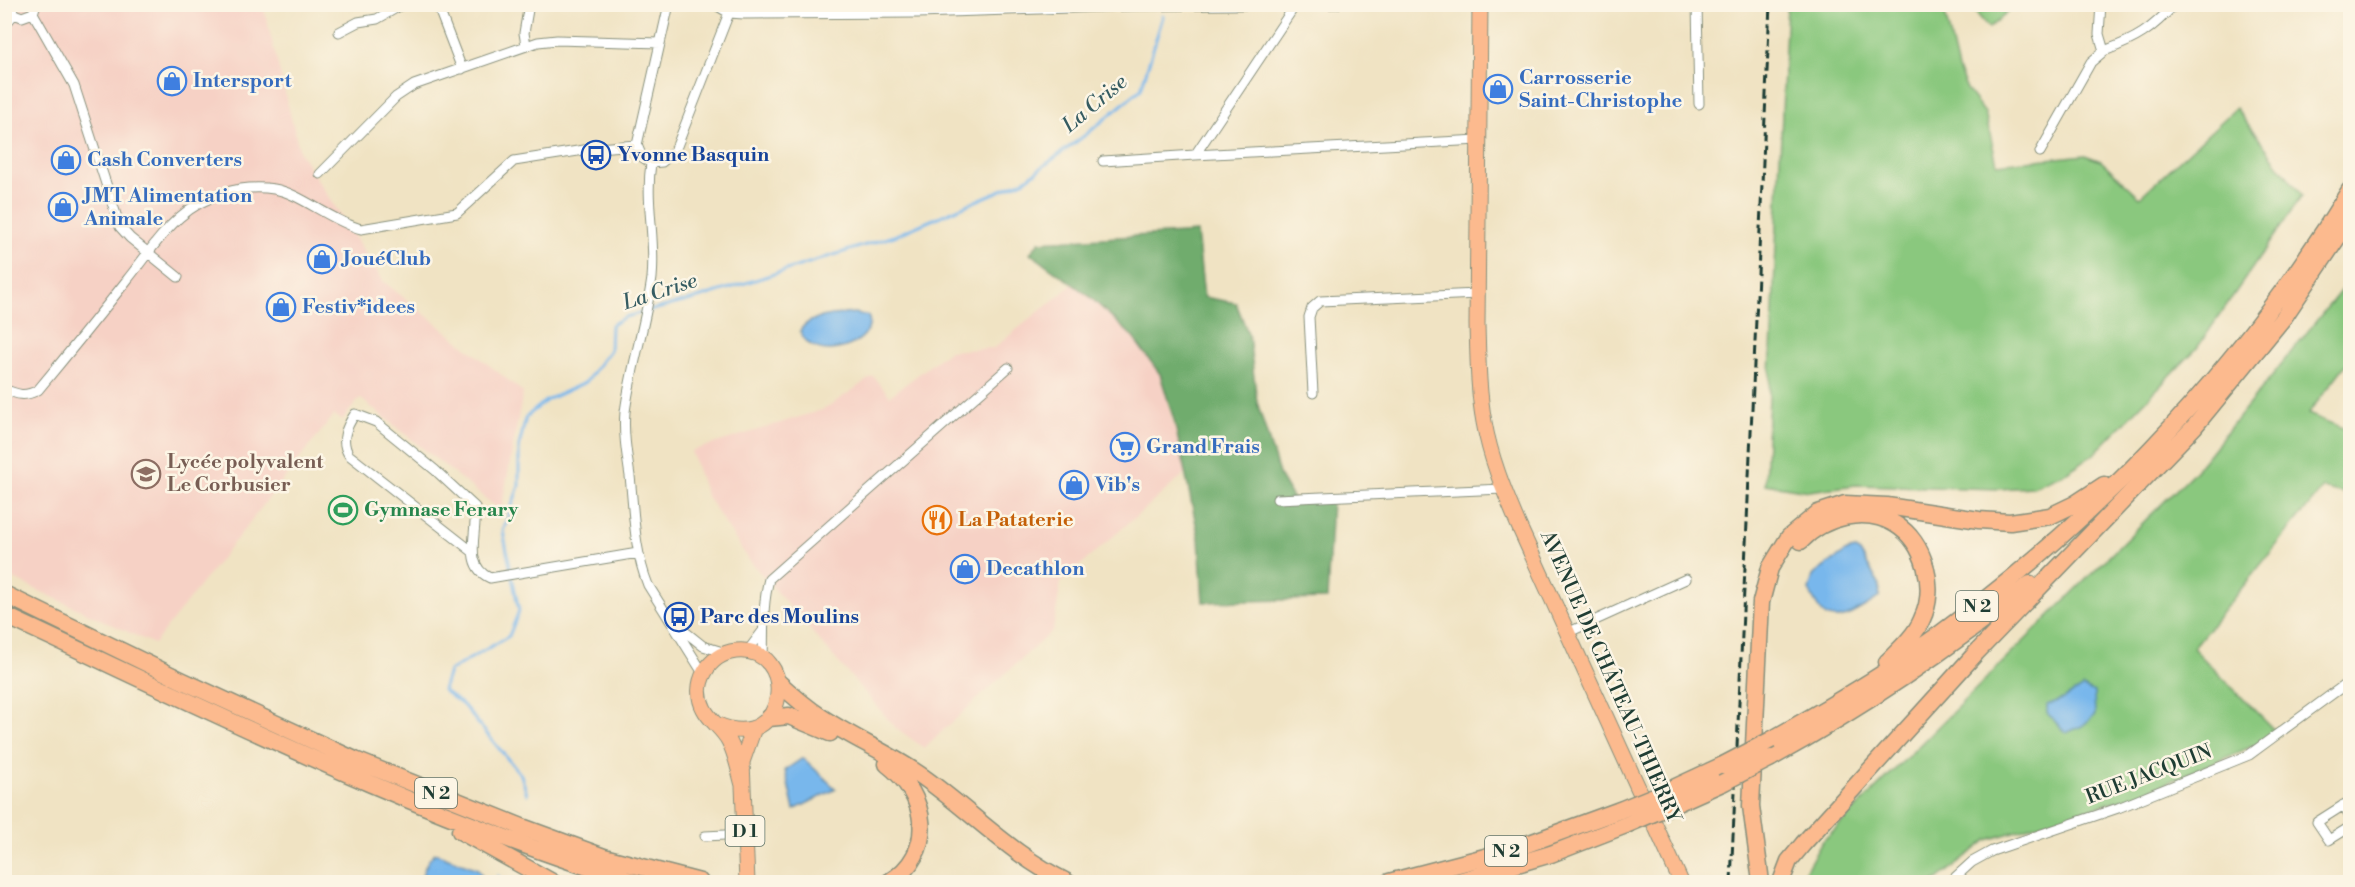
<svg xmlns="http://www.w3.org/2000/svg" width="2355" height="887" font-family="'Libre Bodoni',serif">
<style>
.built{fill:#f6d1c5}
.green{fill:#8ac87e;stroke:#548259;stroke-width:1.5}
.forest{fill:#6fac6d;stroke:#477450;stroke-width:1.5}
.water{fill:#78b7ec;stroke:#4c7a90;stroke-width:1.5}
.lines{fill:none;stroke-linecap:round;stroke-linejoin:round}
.stream{stroke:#78b7ec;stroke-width:3}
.street-casing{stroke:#88907c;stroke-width:11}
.primary-casing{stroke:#88907c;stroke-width:17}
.highway-casing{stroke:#88907c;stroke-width:19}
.street{stroke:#fff;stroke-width:9}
.primary{stroke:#fcba8e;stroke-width:15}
.highway{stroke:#fcba8e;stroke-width:16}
.rail{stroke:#1f3d34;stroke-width:3;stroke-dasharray:9 4.5;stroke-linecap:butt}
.highway-bridge-casing{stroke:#88907c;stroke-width:19;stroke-linecap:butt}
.highway-bridge{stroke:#fcba8e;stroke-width:16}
.labels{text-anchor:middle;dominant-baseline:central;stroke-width:5;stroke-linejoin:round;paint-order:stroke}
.shield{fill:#fcf5e5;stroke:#617469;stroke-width:1.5}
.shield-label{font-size:18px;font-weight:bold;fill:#1f3d34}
.shop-label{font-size:20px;font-weight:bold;fill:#366cbe;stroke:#fcf5e5;text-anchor:start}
.transit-label{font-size:20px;font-weight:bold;fill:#164399;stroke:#fcf5e5;text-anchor:start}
.education-label{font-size:20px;font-weight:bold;fill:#785e54;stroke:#fcf5e5;text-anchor:start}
.leisure-label{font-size:20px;font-weight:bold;fill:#27864d;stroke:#fcf5e5;text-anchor:start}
.food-label{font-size:20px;font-weight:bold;fill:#c56008;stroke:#fcf5e5;text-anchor:start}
.street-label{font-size:20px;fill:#1f3d34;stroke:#fcf5e5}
.water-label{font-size:21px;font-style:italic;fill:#355c62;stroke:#fcf5e5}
</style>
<rect width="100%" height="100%" fill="#fcf5e5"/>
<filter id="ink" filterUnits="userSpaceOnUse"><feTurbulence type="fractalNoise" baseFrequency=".0167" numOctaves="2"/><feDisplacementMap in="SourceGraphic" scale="12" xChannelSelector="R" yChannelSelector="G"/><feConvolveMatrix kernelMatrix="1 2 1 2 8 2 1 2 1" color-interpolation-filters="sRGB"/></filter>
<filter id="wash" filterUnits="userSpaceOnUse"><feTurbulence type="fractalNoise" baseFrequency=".008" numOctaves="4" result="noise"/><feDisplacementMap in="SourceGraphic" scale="24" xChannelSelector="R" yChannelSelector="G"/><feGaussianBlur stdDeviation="1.35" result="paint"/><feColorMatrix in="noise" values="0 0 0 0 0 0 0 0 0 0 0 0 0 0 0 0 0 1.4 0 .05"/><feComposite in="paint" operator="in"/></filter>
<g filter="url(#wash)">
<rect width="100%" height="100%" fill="#f0e3c3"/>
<path class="built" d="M5 5H263L300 153 384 282 523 392 501 511 360 398 342 420 334 415 154 644 5 575Z
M1073 284 1089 296 1132 336 1160 374 1186 473 1061 582 1053 630 924 748 895 727 749 560 706 495 691 451 825 409 873 376 890 396 949 351 994 348Z"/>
<path class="green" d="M1787 5H1943L1958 69 1968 91 1985 113 1997 164 2085 155 2101 161 2140 197 2236 108 2302 196 2197 348 2093 455 2067 472 2033 487 1999 489 1856 485 1809 491 1765 484Z
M1969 5H2017L1989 28Z
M2350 279V359L2308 414 2350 431V495L2323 488 2193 648 2279 735 2140 794 1987 840 1934 882H1799L1822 842 2195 471Z"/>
<path class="forest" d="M1197 232 1204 297 1236 303 1249 336 1257 402 1280 477 1294 501 1332 499 1327 599 1203 602 1199 538 1174 420 1160 374 1132 336 1089 296 1030 253 1039 242Z"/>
<path class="water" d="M855 313 868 316C880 342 814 369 800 331 808 315 839 314 855 313Z
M1855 549 1860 552 1880 586 1879 597C1872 603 1863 607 1855 612 1828 627 1820 614 1809 590L1813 576 1816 573 1847 551Z
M2083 687 2094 693 2095 715 2082 726 2066 733 2047 713V705L2065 698Z
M803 758 836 789 794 810 785 770Z
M435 853 478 869 485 882H422C421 873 428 859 435 853Z"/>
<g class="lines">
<path class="stream" d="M527 794 521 775 463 705 443 690 449 671 509 636 519 611 503 531 519 486V446L526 417 547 400 586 382 610 350 611 325 625 317 695 299 894 236 1025 180 1088 133 1141 89 1163 16
M498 876 501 882"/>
</g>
</g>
<g filter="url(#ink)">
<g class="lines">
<g class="street-casing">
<path id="street" d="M10 4 14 14 22 17 33 13 36 4
M437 4 462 69
M714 4 729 13 744 14 918 13 1134 6 1337 4
M1296 4 1195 155 1479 140
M1697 4 1699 104
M33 13 74 85 120 227 130 238 178 277
M4 26 14 14
M339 32 358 22 377 19 403 4
M526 45 524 33 529 4
M2104 51C2137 39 2151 30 2175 4
M2040 152 2091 62 2104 51 2099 34 2101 4
M1103 161 1195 155
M651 163C645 203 656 239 652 278 646 323 631 367 625 412 623 433 627 456 630 476 634 513 634 550 648 585L703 673
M651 163 662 162 675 151 729 13
M651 163 642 157 637 145 669 4
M320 174 396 97 414 85 538 42 557 40 660 43
M4 389C18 395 25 397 38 390 68 354 98 317 127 280 144 259 160 234 180 217 205 195 241 184 274 189 300 193 331 221 361 229L457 213 514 161 597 148 637 145
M1313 393 1309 317 1312 308 1320 301 1478 294
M1277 499 1503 489
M473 552 349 455C340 441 346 427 355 414L376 422 435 470 475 507C478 533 462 565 490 578L638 553
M678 626 703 646 726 653
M1567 633 1686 579
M747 652 762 632
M763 659C764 632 762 606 769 579L1008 368
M2350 801 2317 822 2329 840 2350 827
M2343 805 2350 817
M705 836 745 834
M1950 882 1972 862 1992 851 2118 808 2249 755 2350 681"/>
</g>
<g class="primary-casing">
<path id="primary" d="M1480 4 1477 325C1478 357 1478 390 1484 422 1490 457 1504 491 1518 524L1681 882
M718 725C790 755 799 645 736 651 708 654 691 685 704 709 710 721 723 729 729 741 736 754 739 771 743 785
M747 882 742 762 754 728"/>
</g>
<g class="highway-casing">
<path id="highway" d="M1801 541C1824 517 1865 506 1895 524 1925 542 1937 588 1922 619 1915 636 1900 649 1887 662
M4 594 181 680 355 760 522 827 604 857 700 882
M4 615C211 711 416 815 634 882
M779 683C792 695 806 707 821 717 854 739 891 754 923 777 972 812 1013 856 1067 882
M769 718 789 716 830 733
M1771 740C1816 714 1861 689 1903 660 2083 536 2236 377 2350 190
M1771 758C1863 707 1948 650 2030 584
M887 764C928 795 937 853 889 882
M1669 790 1723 765
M1675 804 1722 783
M460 831 552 882
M1389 882 1508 851 1620 810
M1456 882 1551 854 1626 825
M1761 882 1751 806 1761 602 1770 568 1789 537 1818 513 1845 504 1887 506 1979 520 2010 522 2050 516 2075 504 2104 485
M1781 882 1789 861 1803 844 1976 653 2194 427 2284 317 2350 219"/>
</g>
<use href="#street" class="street"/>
<use href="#primary" class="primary"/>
<use href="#highway" class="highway"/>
<path class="rail" d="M1731 882 1770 4"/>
<g class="highway-bridge-casing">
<path id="highway-bridge" d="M1723 765 1771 740
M1722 783 1771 758
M1620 810 1669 790
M1626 825 1675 804"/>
</g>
<use href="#highway-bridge" class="highway-bridge"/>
</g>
</g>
<defs>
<g id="shop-ring" transform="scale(1.5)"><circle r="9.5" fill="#fcf5e5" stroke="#3f7fe0" stroke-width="1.5"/><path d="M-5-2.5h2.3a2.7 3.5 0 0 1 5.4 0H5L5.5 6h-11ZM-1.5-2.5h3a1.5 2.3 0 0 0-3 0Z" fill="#3f7fe0"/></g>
<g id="bus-ring" transform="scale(1.5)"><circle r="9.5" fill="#fcf5e5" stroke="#1a4fb4" stroke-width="1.5"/><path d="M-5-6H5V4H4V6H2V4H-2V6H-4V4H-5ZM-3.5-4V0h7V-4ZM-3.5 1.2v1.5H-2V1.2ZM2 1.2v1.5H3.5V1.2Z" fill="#1a4fb4"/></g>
<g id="supermarket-ring" transform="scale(1.5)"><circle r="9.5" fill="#fcf5e5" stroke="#3f7fe0" stroke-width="1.5"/><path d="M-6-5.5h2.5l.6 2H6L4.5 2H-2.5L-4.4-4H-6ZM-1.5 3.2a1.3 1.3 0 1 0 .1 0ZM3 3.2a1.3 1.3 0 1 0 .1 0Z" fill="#3f7fe0"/></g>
<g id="school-ring" transform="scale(1.5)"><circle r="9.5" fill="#fcf5e5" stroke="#8d6e63" stroke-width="1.5"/><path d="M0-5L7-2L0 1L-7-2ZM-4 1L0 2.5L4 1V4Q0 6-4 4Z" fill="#8d6e63"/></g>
<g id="stadium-ring" transform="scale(1.5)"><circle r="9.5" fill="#fcf5e5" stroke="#2e9e5b" stroke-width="1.5"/><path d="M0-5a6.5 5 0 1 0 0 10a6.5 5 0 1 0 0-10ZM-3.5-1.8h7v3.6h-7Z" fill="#2e9e5b"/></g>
<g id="restaurant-ring" transform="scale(1.5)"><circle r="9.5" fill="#fcf5e5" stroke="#e8710a" stroke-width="1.5"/><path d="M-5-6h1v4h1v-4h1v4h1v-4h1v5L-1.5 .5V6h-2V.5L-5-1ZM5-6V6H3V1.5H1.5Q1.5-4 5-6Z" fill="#e8710a"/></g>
</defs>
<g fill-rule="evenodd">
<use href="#shop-ring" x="172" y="81"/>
<use href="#shop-ring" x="1498" y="89"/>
<use href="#bus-ring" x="596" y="155"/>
<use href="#shop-ring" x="66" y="160"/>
<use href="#shop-ring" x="63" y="207"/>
<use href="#shop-ring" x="322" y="259"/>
<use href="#shop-ring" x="281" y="307"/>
<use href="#supermarket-ring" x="1125" y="447"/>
<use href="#school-ring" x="146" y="474"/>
<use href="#shop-ring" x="1074" y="485"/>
<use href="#stadium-ring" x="343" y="510"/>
<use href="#restaurant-ring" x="937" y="520"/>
<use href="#shop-ring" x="965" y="569"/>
<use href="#bus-ring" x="679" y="617"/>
</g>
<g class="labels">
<g class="shield">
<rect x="1956" y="591" width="42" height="30" rx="4.5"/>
<rect x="415" y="778" width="42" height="30" rx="4.5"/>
<rect x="725.5" y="816" width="39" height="30" rx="4.5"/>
<rect x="1485" y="836" width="42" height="30" rx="4.5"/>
</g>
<g class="shield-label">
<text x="1977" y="606">N 2</text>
<text x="436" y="793">N 2</text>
<text x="745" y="831">D 1</text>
<text x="1506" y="851">N 2</text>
</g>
<g class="shop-label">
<text x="1519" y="78">Carrosserie<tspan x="1519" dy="23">Saint-Christophe</tspan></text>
<text x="193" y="81">Intersport</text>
<text x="87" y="160">Cash Converters</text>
<text x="84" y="196">JMT Alimentation<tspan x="84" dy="23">Animale</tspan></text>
<text x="343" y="259">JouéClub</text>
<text x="302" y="307">Festiv*idees</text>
<text x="1146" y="447">Grand Frais</text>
<text x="1095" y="485">Vib's</text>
<text x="986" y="569">Decathlon</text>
</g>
<g class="transit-label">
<text x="617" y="155">Yvonne Basquin</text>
<text x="700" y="617">Parc des Moulins</text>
</g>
<g class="education-label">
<text x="167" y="462">Lycée polyvalent<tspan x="167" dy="23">Le Corbusier</tspan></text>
</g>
<g class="leisure-label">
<text x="364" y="510">Gymnase Ferary</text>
</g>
<g class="food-label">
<text x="958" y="520">La Pataterie</text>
</g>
<g class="street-label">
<text transform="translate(1610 677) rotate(66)">AVENUE DE CHÂTEAU-THIERRY</text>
<text transform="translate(2149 775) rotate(-21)">RUE JACQUIN</text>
</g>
<g class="water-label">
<text transform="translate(1095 104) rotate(-40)">La Crise</text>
<text transform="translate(660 292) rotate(-18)">La Crise</text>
</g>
</g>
<rect width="2355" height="887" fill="none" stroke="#fcf5e5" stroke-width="24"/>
</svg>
